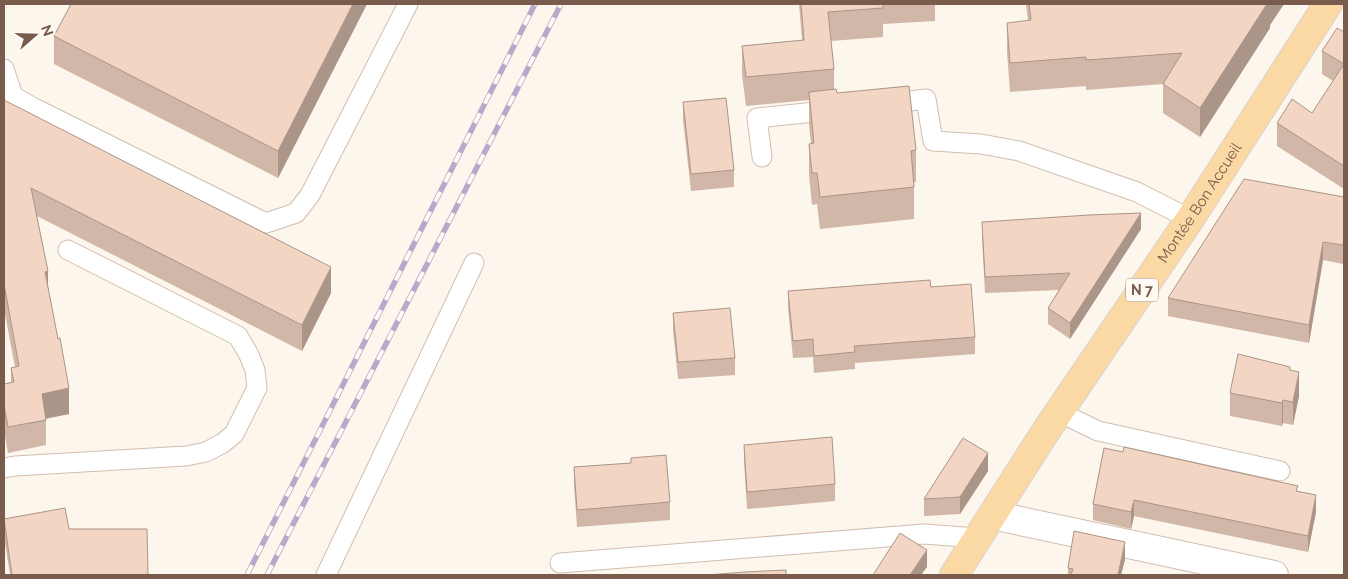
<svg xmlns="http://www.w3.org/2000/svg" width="1348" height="579" font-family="Raleway,sans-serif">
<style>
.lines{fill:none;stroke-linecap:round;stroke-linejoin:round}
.lane-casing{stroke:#d1beb0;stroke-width:21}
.street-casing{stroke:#d1beb0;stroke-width:30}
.primary-casing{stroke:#dad1cd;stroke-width:30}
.lane{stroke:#fff;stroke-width:19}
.street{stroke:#fff;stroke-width:28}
.primary{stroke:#fbd9a5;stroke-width:28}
.rail-casing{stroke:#b9a8c9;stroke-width:5.5}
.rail{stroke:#fffaf3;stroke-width:4;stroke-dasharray:11;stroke-linecap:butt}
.wall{fill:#d1b7a8}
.shaded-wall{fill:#aa9588}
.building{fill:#f3d5c3;stroke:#aa9588}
.labels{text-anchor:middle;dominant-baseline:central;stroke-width:5;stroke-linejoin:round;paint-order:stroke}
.shield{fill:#fffaf3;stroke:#a28b7f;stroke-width:1}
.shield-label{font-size:14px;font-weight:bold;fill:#7a5c4d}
.street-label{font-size:15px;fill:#7a5c4d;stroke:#fffaf3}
</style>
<rect width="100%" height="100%" fill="#fdf6ec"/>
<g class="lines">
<g class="lane-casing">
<path id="lane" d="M4 69 13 96 34 108 266 223 296 213 310 195 408 4
M886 104 926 99 933 141 981 144 1019 151 1137 192 1190 219
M762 157 757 118 834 110
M1059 412 1098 431 1280 471
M4 468 15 466 186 456 206 452 223 443 234 434 257 388 255 370 249 355 238 336 68 250
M560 563 924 534 977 538
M326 575 474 263"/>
</g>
<g class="street-casing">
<path id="street" d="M992 515 1274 575"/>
</g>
<g class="primary-casing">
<g id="primary">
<path id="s1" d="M954 575 1046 431 1190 219 1328 4"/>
</g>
</g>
<use href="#lane" class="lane"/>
<use href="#street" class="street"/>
<use href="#primary" class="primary"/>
<g class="rail-casing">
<path id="rail" d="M247 575 535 4
M267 575 561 4"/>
</g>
<use href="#rail" class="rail"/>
</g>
<path class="wall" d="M367 4 278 178 54 64V36Z
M799 4H935V21L883 24V37L831 41 834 69V89L837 93 916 150V182H914V219L820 229 817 204 812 205 809 175V144H811L809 124V100L746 106 742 75V46L802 40Z
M1026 4H1284L1270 25V28L1200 137 1163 113V84L1086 90V86L1010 92 1007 52V23L1028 21Z
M1344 32V189L1277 146V123L1312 113 1333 81 1322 74V51Z
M4 100 331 293 302 351 37 216 48 286 69 414 46 419V445L8 453 4 431V384L11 382V368L15 367 4 309Z
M683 102 734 170V187L691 191 683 120Z
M1344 197V255L1343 264 1323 260 1309 343 1168 316V298Z
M982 222 1141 229 1070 339 1048 324V308L1059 290 985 293 982 238Z
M931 287 975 337V354L855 363V369L814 373 813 357 793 358 788 308V291Z
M673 313 735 358V375L678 379 673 330Z
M1290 370 1299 396 1293 425 1283 423 1282 426 1230 416V393Z
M744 445 835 484V501L747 509 744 462Z
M1104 448 1298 491 1316 512 1308 552 1134 516 1131 529 1093 520V504Z
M631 458 670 502V520L577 527 574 485V467L631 463Z
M988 471 960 514 924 516V499Z
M4 519 69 529 148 575H10L4 537Z
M1125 559 1121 575H1068V568Z"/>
<path class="shaded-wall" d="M353 4H367L278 178V151Z
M1267 4H1284L1270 25V28L1200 137V108Z
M1141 213V229L1070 339V323Z
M1344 237V255L1343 264V245Z
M1323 242V260L1309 343V325Z
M331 267V293L302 351V325Z
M48 271V297L45 272Z
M1299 372V396L1293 425V402Z
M69 388V414L42 419V394Z
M1283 400V423L1282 426V403Z
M988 453V471L960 514V497Z
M1316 495V512L1308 552V536Z
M1134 500V516L1131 529V512Z
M1125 542V559L1121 575H1118Z
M927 550V567L921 575H910Z"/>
<path class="building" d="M71 4H353L278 151 54 36Z
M801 4H883V8L828 12 834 69 746 77 742 46 804 40Z
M1029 4H1267L1200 108 1163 84 1182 53 1086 60V57L1010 63 1007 23 1031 20Z
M1337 28 1344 32V166L1277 123 1292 99 1312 113 1344 64 1322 51Z
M909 86 916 150 911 151 914 187 820 197 817 173H812L809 144 814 143 809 92 836 89 837 93Z
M726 98 734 170 691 174 683 102Z
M4 100 331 267 302 325 31 188 48 271 45 272 58 339 60 338 69 388 42 394 46 420 8 427 4 405V384L14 382 11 368 19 366 4 284Z
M1244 179 1344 197V237L1343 245 1323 242 1309 325 1168 298Z
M1141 213 1070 323 1048 308 1070 273 985 277 982 222 1089 215Z
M930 280 931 287 971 284 975 337 854 346 855 352 814 356 813 339 793 341 788 291Z
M730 308 735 358 678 362 673 313Z
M1238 354 1290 367V370L1299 372 1293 402 1283 400 1282 403 1230 393Z
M832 437 835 484 747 492 744 445Z
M963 438 988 453 960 497 924 499Z
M1124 447 1298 486 1296 491 1316 495 1308 536 1134 500 1131 512 1093 504 1104 448 1123 452Z
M666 455 670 502 577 510 574 467 631 463V458Z
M65 508 69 529H147L148 575H12L4 519Z
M1074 531 1125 542 1118 575H1071L1073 569 1068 568Z
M900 533 927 550 910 575H873Z
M786 570V575H707L745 572Z"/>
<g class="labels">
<rect class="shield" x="1126" y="278.5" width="32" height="23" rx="4"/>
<g class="shield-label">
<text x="1142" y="290">N 7</text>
</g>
<g class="street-label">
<text stroke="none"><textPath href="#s1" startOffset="446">Montée Bon Accueil</textPath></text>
</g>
</g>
<rect width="1348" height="579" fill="none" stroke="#7a5c4d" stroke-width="10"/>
<g transform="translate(35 35) rotate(70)" stroke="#fffaf3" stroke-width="4" paint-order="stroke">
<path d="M0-4L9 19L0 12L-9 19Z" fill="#7a5c4d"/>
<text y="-8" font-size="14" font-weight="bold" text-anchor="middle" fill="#7a5c4d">N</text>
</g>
</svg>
